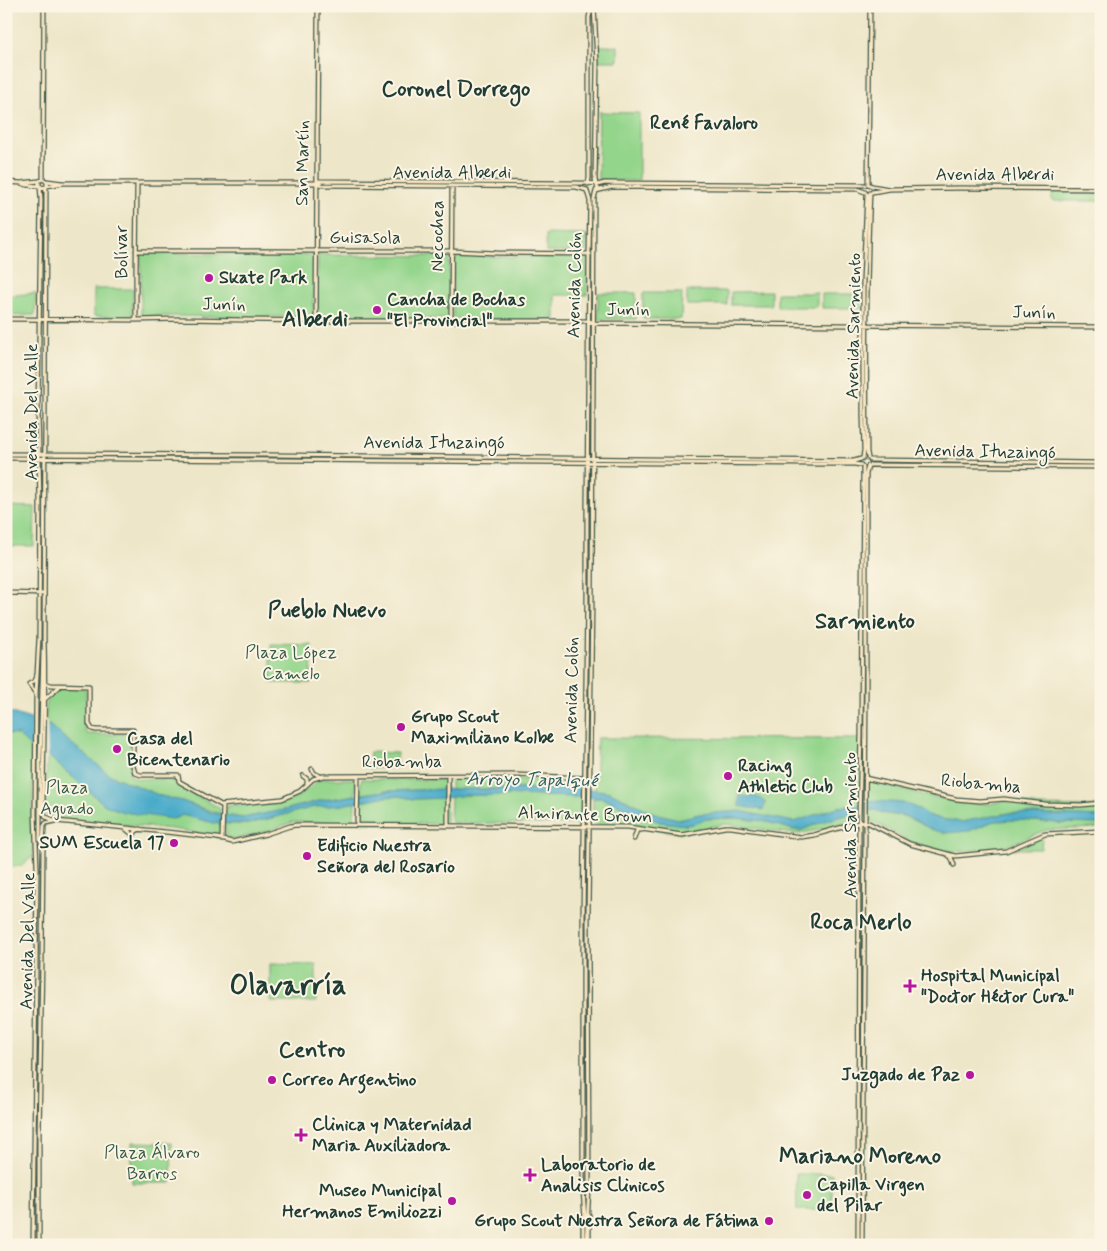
<svg xmlns="http://www.w3.org/2000/svg" width="1107" height="1251" font-family="Mynerve,sans-serif">
<style>
.green{fill:#94d58c;stroke:#5a8960}
.water{fill:#4bacca;stroke:#35747f}
.pier{fill:#ede6c8}
.lines{fill:none;stroke-linecap:round;stroke-linejoin:round}
.secondary-casing{stroke:#3e564a;stroke-width:5.5}
.secondary{stroke:#fae7c3;stroke-width:3}
.poi-dot{fill:#b5179e;stroke:#fcf5e5;stroke-width:2}
.labels{text-anchor:middle;dominant-baseline:central;stroke-width:4;stroke-linejoin:round;paint-order:stroke}
.street-label{font-size:18px;fill:#1f3d34;stroke:#fcf5e5}
.poi-label{font-size:18px;font-weight:bold;fill:#1f3d34;stroke:#fcf5e5;text-anchor:start}
.park-label{font-size:18px;fill:#365b46;stroke:#fcf5e5}
.neighbourhood-label{font-size:19px;font-weight:bold;fill:#1f3d34;stroke:#fcf5e5}
.water-label{font-size:19px;font-style:italic;fill:#2c5e61;stroke:#fcf5e5}
.district-label{font-size:22px;font-weight:bold;fill:#1f3d34;stroke:#fcf5e5}
.town-label{font-size:28px;font-weight:bold;fill:#1f3d34;stroke:#fcf5e5}
</style>
<rect width="100%" height="100%" fill="#fcf5e5"/>
<filter id="ink" filterUnits="userSpaceOnUse"><feTurbulence type="fractalNoise" baseFrequency=".02" numOctaves="2"/><feDisplacementMap in="SourceGraphic" scale="10" xChannelSelector="R" yChannelSelector="G"/><feConvolveMatrix kernelMatrix="1 2 1 2 8 2 1 2 1" color-interpolation-filters="sRGB"/></filter>
<filter id="wash" filterUnits="userSpaceOnUse"><feTurbulence type="fractalNoise" baseFrequency=".0096" numOctaves="4" result="noise"/><feDisplacementMap in="SourceGraphic" scale="20" xChannelSelector="R" yChannelSelector="G"/><feGaussianBlur stdDeviation="1.12" result="paint"/><feColorMatrix in="noise" values="0 0 0 0 0 0 0 0 0 0 0 0 0 0 0 0 0 1.4 0 .05"/><feComposite in="paint" operator="in"/></filter>
<g filter="url(#wash)">
<rect width="100%" height="100%" fill="#ede6c8"/>
<path class="green" d="M598 46H618V61H598Z
M599 112 639 113V181L598 180Z
M590 146H594L593 176 594 179H590Z
M1052 191H1101V201H1052Z
M546 234 586 235V252H546Z
M141 253 314 255 313 317 141 316Z
M318 255 449 256V319L317 318Z
M453 256 587 257V295H555V320L453 319Z
M94 289H133L132 317 94 316Z
M687 291H727V305H687Z
M771 291V305H731V292Z
M36 293 35 315 6 316V296Z
M598 293H636V319H598Z
M643 293H682L681 319H643Z
M777 293H817V307H777Z
M822 294H862V308H822Z
M6 506 35 507 34 546H6Z
M271 644 312 645 311 683H271Z
M60 688H84L86 690 85 732 88 734H128L130 735V775L137 779H166L170 780 214 805 218 807 220 809V814L182 801 161 796 110 775 46 724C46 706 44 699 60 688Z
M6 734 18 735 32 748 33 856 22 866H6Z
M597 738 861 739 859 805 838 807 794 823 700 814 678 819 654 813 610 792 595 790Z
M370 752 397 753 396 768H369Z
M47 755 105 805 177 818 182 815 220 824V833L217 836 172 829 73 820 47 816 45 813Z
M454 778 580 780 582 782V788L451 789V781Z
M322 779H354L356 781 355 795 323 800 284 810 242 818 225 815 226 807 231 805C252 804 281 806 300 795 308 790 313 783 322 779Z
M362 779 443 780 446 782V789L385 791 360 794 361 781Z
M869 780 916 793 957 802 989 804 1002 801 1041 806 1089 807 1101 805V817L1009 813 961 822 941 819 927 815 919 809 866 800V782Z
M465 795H515L582 797 581 822 579 824 454 823 450 821 451 797Z
M398 796 414 799 446 798V822L444 824 362 823 360 820V801L383 797Z
M593 798H602L660 822 686 825 697 823 706 819 735 818 764 821 794 830H802L824 821 855 813 858 812V815C850 824 807 833 794 834L725 824 681 833 636 826 595 824 593 821Z
M355 802 354 821 351 823 293 822 268 831 236 839H229L225 834V824H248L314 807 341 805Z
M866 810H875L886 814 904 816 969 831 994 821 1018 820 1059 823 1101 824V828L1046 830 1002 848 952 852 944 851 911 842 870 820 867 817Z
M1042 838 1041 849H1014Z
M270 964 316 965V1002H270Z
M132 1142 172 1143 171 1183H132Z
M796 1174H832V1210H797Z"/>
<path class="water" d="M6 711 49 725 110 775 161 796 182 801 213 813 242 818 284 810 323 800 385 791 451 789H563L577 787 610 792 654 813 678 819 700 814 740 811 794 822 838 807 859 805 866 800 903 803 919 809 927 815 941 819 961 822 1009 813 1101 817V824L1059 823 1018 820 994 821 969 831 946 833 933 830 904 816 886 814 875 810H866L855 813 824 821 802 830H794L764 821 735 818 706 819 697 823 686 825 660 822 602 798 515 795H465L446 798 414 799 398 796 383 797 341 805 314 807 248 824 214 823 182 815 177 818 172 819 123 812 105 805 47 755 34 751 18 735 6 734Z
M740 795 748 797 752 796 757 797 762 799 766 803 763 810 739 806Z"/>
<path class="pier" d="M32 717 47 721 48 759 32 752Z"/>
</g>
<g filter="url(#ink)">
<g class="lines">
<g class="secondary-casing">
<path id="secondary" d="M594 6 597 63 595 179 596 184
M43 179 44 6
M47 181 62 183
M6 182 21 183 39 181
M21 183 27 185 39 186
M317 183 322 185 568 187H576L587 190
M588 184 589 178V17L592 6
M868 184 870 6
M868 184 872 186 889 189
M597 185 605 183 865 185
M47 186V182L43 179 39 181V186L44 188 47 186 63 183H317L319 181 571 183C575 183 595 183 596 184 597 185 597 187 598 188L596 191 594 199 592 598 588 918 589 1189 586 1245
M596 191 612 187 853 189H857L865 192
M872 192 890 189 960 188 1101 189
M136 251H452L497 253 590 254
M6 319 136 320 180 319 316 321H589L594 323 1101 327
M136 320V275L137 183
M316 321 318 6
M451 321 452 186
M6 454 270 455 854 461 861 459
M6 458 819 464H854L861 465
M863 458 864 450 863 415V281L867 194
M868 458 867 452C866 366 866 279 870 193
M870 460 1101 463
M870 465 1101 467
M6 593 44 594
M44 638C46 696 43 754 43 811L46 817 56 821 176 833 217 838 232 842 266 834 290 826 297 825 628 827 682 835 725 827H731L801 837 814 835 865 821 910 844 955 856 1006 851 1045 834 1101 831
M44 640 46 187
M45 683 51 685 89 686V724L92 729 96 730H133V766L135 773 141 775H178L179 781 180 782 221 805 282 799 300 791 313 779 323 776 517 775 585 778
M36 694 29 684 34 681 36 676
M45 699 59 687
M312 769 314 773 320 776
M303 776 307 779V784
M448 776V825
M865 778 956 799 980 801 1004 799 1045 804 1081 805 1101 803
M357 825 358 776
M126 829 131 833 133 836 136 831 140 829
M634 839 637 830H642
M222 840 223 805
M43 846 44 826 46 823 56 821
M948 855 951 857 954 865
M589 1215V1245
M583 1217V1245
M585 1220 583 1189V918L587 598V508L589 254 590 201 587 191
M33 1245 37 869 35 814 36 694 39 638 40 504 38 409 41 199 40 187
M39 1245V1138L42 960 43 849 40 840V760L43 651
M858 1245 859 816 861 735 863 467
M862 1245 866 690V474L868 466"/>
</g>
<use href="#secondary" class="secondary"/>
</g>
</g>
<g class="poi-dot">
<circle cx="209" cy="278" r="5"/>
<circle cx="377" cy="310" r="5"/>
<circle cx="401" cy="727" r="5"/>
<circle cx="117" cy="749" r="5"/>
<circle cx="728" cy="776" r="5"/>
<circle cx="174" cy="843" r="5"/>
<circle cx="307" cy="856" r="5"/>
<path d="M907.5 978.5h5v5h5v5h-5v5h-5v-5h-5v-5h5z"/>
<circle cx="970" cy="1075" r="5"/>
<circle cx="272" cy="1080" r="5"/>
<path d="M298.5 1127.5h5v5h5v5h-5v5h-5v-5h-5v-5h5z"/>
<path d="M527.5 1167.5h5v5h5v5h-5v5h-5v-5h-5v-5h5z"/>
<circle cx="807" cy="1195" r="5"/>
<circle cx="452" cy="1201" r="5"/>
<circle cx="769" cy="1221" r="5"/>
</g>
<g class="labels">
<g class="street-label">
<text transform="translate(303 163) rotate(-89)">San Martín</text>
<text x="452" y="173">Avenida Alberdi</text>
<text x="995" y="175">Avenida Alberdi</text>
<text transform="translate(438 236) rotate(-90)">Necochea</text>
<text x="365" y="238">Guisasola</text>
<text transform="translate(122 252) rotate(-90)">Bolívar</text>
<text transform="translate(575 285) rotate(-89)">Avenida Colón</text>
<text transform="translate(224 305) rotate(1)">Junín</text>
<text x="628" y="310">Junín</text>
<text transform="translate(1034 313) rotate(1)">Junín</text>
<text transform="translate(854 326) rotate(-89)">Avenida Sarmiento</text>
<text transform="translate(32 412) rotate(-90)">Avenida Del Valle</text>
<text x="434" y="443">Avenida Ituzaingó</text>
<text transform="translate(985 452) rotate(1)">Avenida Ituzaingó</text>
<text transform="translate(572 690) rotate(-89)">Avenida Colón</text>
<text x="402" y="762">Riobamba</text>
<text transform="translate(981 784) rotate(5)">Riobamba</text>
<text transform="translate(585 815) rotate(2)">Almirante Brown</text>
<text transform="translate(851 825) rotate(-90)">Avenida Sarmiento</text>
<text transform="translate(28 941) rotate(-89)">Avenida Del Valle</text>
</g>
<g class="poi-label">
<text x="219" y="278">Skate Park</text>
<text x="387" y="300">Cancha de Bochas<tspan x="387" dy="21">"El Provincial"</tspan></text>
<text x="411" y="717">Grupo Scout<tspan x="411" dy="21">Maximiliano Kolbe</tspan></text>
<text x="127" y="739">Casa del<tspan x="127" dy="21">Bicentenario</tspan></text>
<text x="738" y="766">Racing<tspan x="738" dy="21">Athletic Club</tspan></text>
<text x="164" y="843" text-anchor="end">SUM Escuela 17</text>
<text x="317" y="846">Edificio Nuestra<tspan x="317" dy="21">Señora del Rosario</tspan></text>
<text x="921" y="976">Hospital Municipal<tspan x="921" dy="21">"Doctor Héctor Cura"</tspan></text>
<text x="960" y="1075" text-anchor="end">Juzgado de Paz</text>
<text x="282" y="1080">Correo Argentino</text>
<text x="312" y="1125">Clinica y Maternidad<tspan x="312" dy="21">Maria Auxiliadora</tspan></text>
<text x="541" y="1165">Laboratorio de<tspan x="541" dy="21">Analisis Clinicos</tspan></text>
<text x="817" y="1185">Capilla Virgen<tspan x="817" dy="21">del Pilar</tspan></text>
<text x="442" y="1191" text-anchor="end">Museo Municipal<tspan x="442" dy="21">Hermanos Emiliozzi</tspan></text>
<text x="759" y="1221" text-anchor="end">Grupo Scout Nuestra Señora de Fátima</text>
</g>
<g class="park-label">
<text x="291" y="653">Plaza López<tspan x="291" dy="21">Camelo</tspan></text>
<text x="67" y="788">Plaza<tspan x="67" dy="21">Aguado</tspan></text>
<text x="152" y="1153">Plaza Álvaro<tspan x="152" dy="21">Barros</tspan></text>
</g>
<g class="neighbourhood-label">
<text x="704" y="123">René Favaloro</text>
</g>
<g class="water-label">
<text transform="translate(532 780) rotate(1)">Arroyo Tapalqué</text>
</g>
<g class="district-label">
<text x="456" y="90">Coronel Dorrego</text>
<text x="315" y="320">Alberdi</text>
<text x="327" y="611">Pueblo Nuevo</text>
<text x="865" y="622">Sarmiento</text>
<text x="861" y="923">Roca Merlo</text>
<text x="312" y="1051">Centro</text>
<text x="860" y="1157">Mariano Moreno</text>
</g>
<g class="town-label">
<text x="288" y="986">Olavarría</text>
</g>
</g>
<rect width="1107" height="1251" fill="none" stroke="#fcf5e5" stroke-width="25"/>
</svg>
